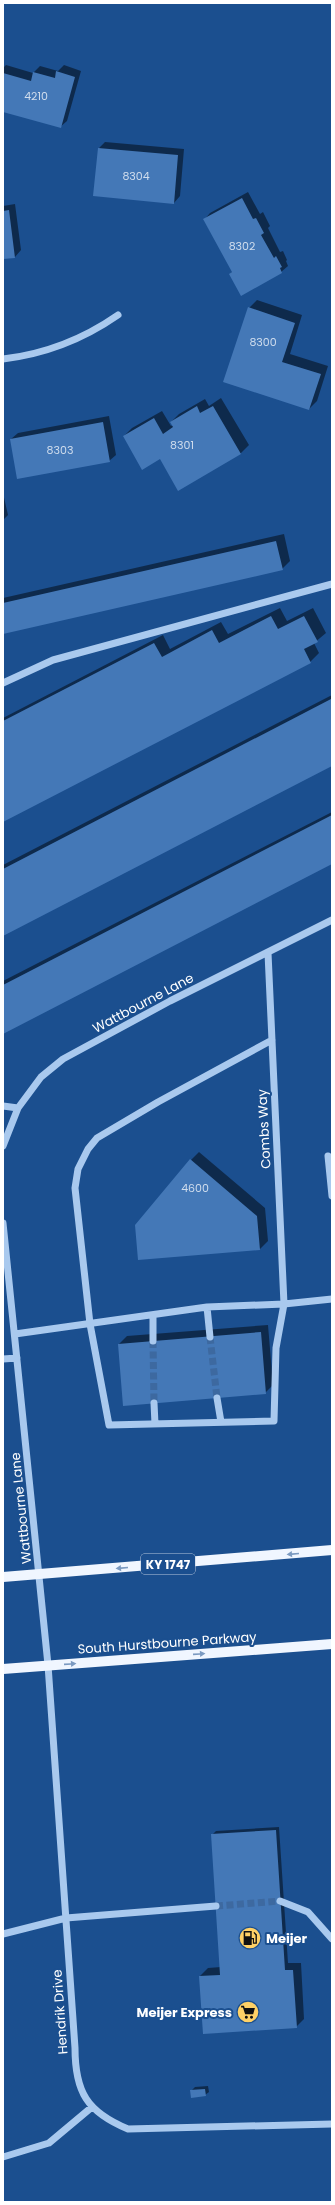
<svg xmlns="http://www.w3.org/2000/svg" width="335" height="2205" font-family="Poppins,sans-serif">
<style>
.shadow{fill:#0007}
.building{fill:#4478b7}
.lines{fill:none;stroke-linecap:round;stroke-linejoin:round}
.minor-tunnel{stroke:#3d69a0;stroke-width:7;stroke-dasharray:7 3.5;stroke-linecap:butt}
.minor{stroke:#a9c9ee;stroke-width:7}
.major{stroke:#f0f6ff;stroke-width:10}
.oneway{fill:#7b9ac1}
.labels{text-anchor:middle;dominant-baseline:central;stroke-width:4;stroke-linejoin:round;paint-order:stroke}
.number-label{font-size:11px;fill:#d0dded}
.shield{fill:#1b4f8f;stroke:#bbcadd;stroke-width:1}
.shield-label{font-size:12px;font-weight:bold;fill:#fff}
.street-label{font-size:13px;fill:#fff;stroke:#1b4f8f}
.poi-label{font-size:13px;font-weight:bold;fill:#fff;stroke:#1b4f8f;text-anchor:start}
</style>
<rect width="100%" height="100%" fill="#1b4f8f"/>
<path class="shadow" d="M6 65 33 73 40 66 58 71 64 65 81 71 67 121 60 127 3 111V68Z
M105 142 184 149 180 196 174 203 99 148Z
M248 192 260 214 263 212 270 226 268 228 280 252 283 251 287 260 286 261 288 266 281 272 230 274 233 271 204 220 210 213Z
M15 204 21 250 15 257 3 258V206Z
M257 300 302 315 290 354 328 366 317 401 309 409 249 308Z
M221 398 249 445 241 453 179 489 161 458 124 436 132 428 162 411 171 426 173 425 171 422 179 414 205 399 209 406Z
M109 416 116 455 109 461 11 439 18 433Z
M3 493 8 515 3 520Z
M284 534 290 561 282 569 3 633V598Z
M280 608 287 621 313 608 326 633 314 643 319 653 310 662 3 821V718L163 635 170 649 221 622 228 634Z
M332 695V765L3 935V865Z
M332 812V863L3 1032V981Z
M199 1152 265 1208 268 1241 260 1249 191 1160Z
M268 1325 273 1385 265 1393 119 1344 127 1336Z
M279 1827 288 1963H301L304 2019 296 2027 200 1976 208 1968 221 1967 212 1835 216 1831Z
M208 2086 209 2092 205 2095 191 2091 195 2087Z"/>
<path class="building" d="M56 71 75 77 61 128 3 112V73L31 81 33 72 55 78Z
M98 148 178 155 174 204 93 196Z
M242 198 253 219 256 218 264 233 261 235 274 258 276 256 282 267 280 268 282 273 241 296 229 274 232 272 203 219Z
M9 210 15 258 3 259V211Z
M248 307 295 323 282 362 321 374 309 410 223 382Z
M197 406 200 413 213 406 241 454 178 491 160 459 142 470 123 436 154 418 163 434 173 427 170 422Z
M103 422 110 462 17 479 10 439Z
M276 541 283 570 3 634V603Z
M271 616 278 629 304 616 318 642 304 649 311 663 3 822V721L154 643 162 657 212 630 219 643Z
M331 699 332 766 3 936V869Z
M332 815V864L3 1034V985Z
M190 1159 257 1216 260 1250 138 1260 135 1225Z
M261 1332 266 1394 123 1406 118 1344Z
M276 1830 285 1970H293L297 2028 203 2034 199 1976 220 1975 211 1834Z
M205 2089 206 2096 191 2098 190 2090Z"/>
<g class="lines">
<path class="minor-tunnel" d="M210 1337 217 1398
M153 1341 154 1403
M216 1906 280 1901"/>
<path class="minor" d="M3 359C46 354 82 340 118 315
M3 683 53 660 332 584
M268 953 284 1304 276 1348 274 1421 109 1425 90 1324 75 1188 78 1169 88 1149 97 1138 158 1102 272 1040
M3 1106 18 1108
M3 1146 18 1108 41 1077 63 1059 170 1001 332 920
M328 1156 332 1196
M3 1223 48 1665 75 2048C75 2092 87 2112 128 2129L332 2124
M207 1307 210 1337
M15 1334 207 1307 284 1304 332 1299
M153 1341V1315
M3 1359 17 1358
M217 1398 221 1422
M154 1403 155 1424
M280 1901 308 1912 332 1939
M3 1934 66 1918 216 1906
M3 2157 49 2143 92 2107"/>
<path class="major" d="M3 1577 332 1550
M3 1669 332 1644"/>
</g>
<defs><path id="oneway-solid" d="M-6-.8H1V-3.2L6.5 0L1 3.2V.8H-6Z"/></defs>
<g class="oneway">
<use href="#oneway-solid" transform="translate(293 1554) rotate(175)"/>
<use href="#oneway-solid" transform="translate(122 1568) rotate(175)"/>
<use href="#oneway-solid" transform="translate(199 1654) rotate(-4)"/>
<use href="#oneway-solid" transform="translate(70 1664) rotate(-4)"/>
</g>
<defs>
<g id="fuel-disc" transform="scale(1.15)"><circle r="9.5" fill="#ffd166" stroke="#1b4f8f"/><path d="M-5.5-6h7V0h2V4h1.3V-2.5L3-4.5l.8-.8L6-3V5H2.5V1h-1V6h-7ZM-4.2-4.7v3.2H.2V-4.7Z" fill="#111"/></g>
<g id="supermarket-disc" transform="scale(1.15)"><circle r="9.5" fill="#ffd166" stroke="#1b4f8f"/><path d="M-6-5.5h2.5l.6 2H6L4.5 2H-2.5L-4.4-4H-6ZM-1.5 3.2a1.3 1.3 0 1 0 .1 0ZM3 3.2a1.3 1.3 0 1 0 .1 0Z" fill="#111"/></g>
</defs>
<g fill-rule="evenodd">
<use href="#fuel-disc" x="250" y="1938"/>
<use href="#supermarket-disc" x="248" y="2012"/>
</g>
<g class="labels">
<g class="number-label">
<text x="36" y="96">4210</text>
<text x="136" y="176">8304</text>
<text x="242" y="246">8302</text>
<text x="263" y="342">8300</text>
<text x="182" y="445">8301</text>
<text x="60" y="450">8303</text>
<text x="195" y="1188">4600</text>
</g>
<rect class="shield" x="141" y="1554" width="54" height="20" rx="3"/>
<g class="shield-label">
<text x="168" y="1564">KY 1747</text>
</g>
<g class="street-label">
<text transform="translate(143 1003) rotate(-28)">Wattbourne Lane</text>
<text transform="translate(264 1129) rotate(-93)">Combs Way</text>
<text transform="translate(21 1508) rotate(-96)">Wattbourne Lane</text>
<text transform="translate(167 1643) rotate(-4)">South Hurstbourne Parkway</text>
<text transform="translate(60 2012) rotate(-94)">Hendrik Drive</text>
</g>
<g class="poi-label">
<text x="266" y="1938">Meijer</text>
<text x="232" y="2012" text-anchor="end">Meijer Express</text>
</g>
</g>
<rect width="335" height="2205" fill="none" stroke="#ffffff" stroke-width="8"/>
</svg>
